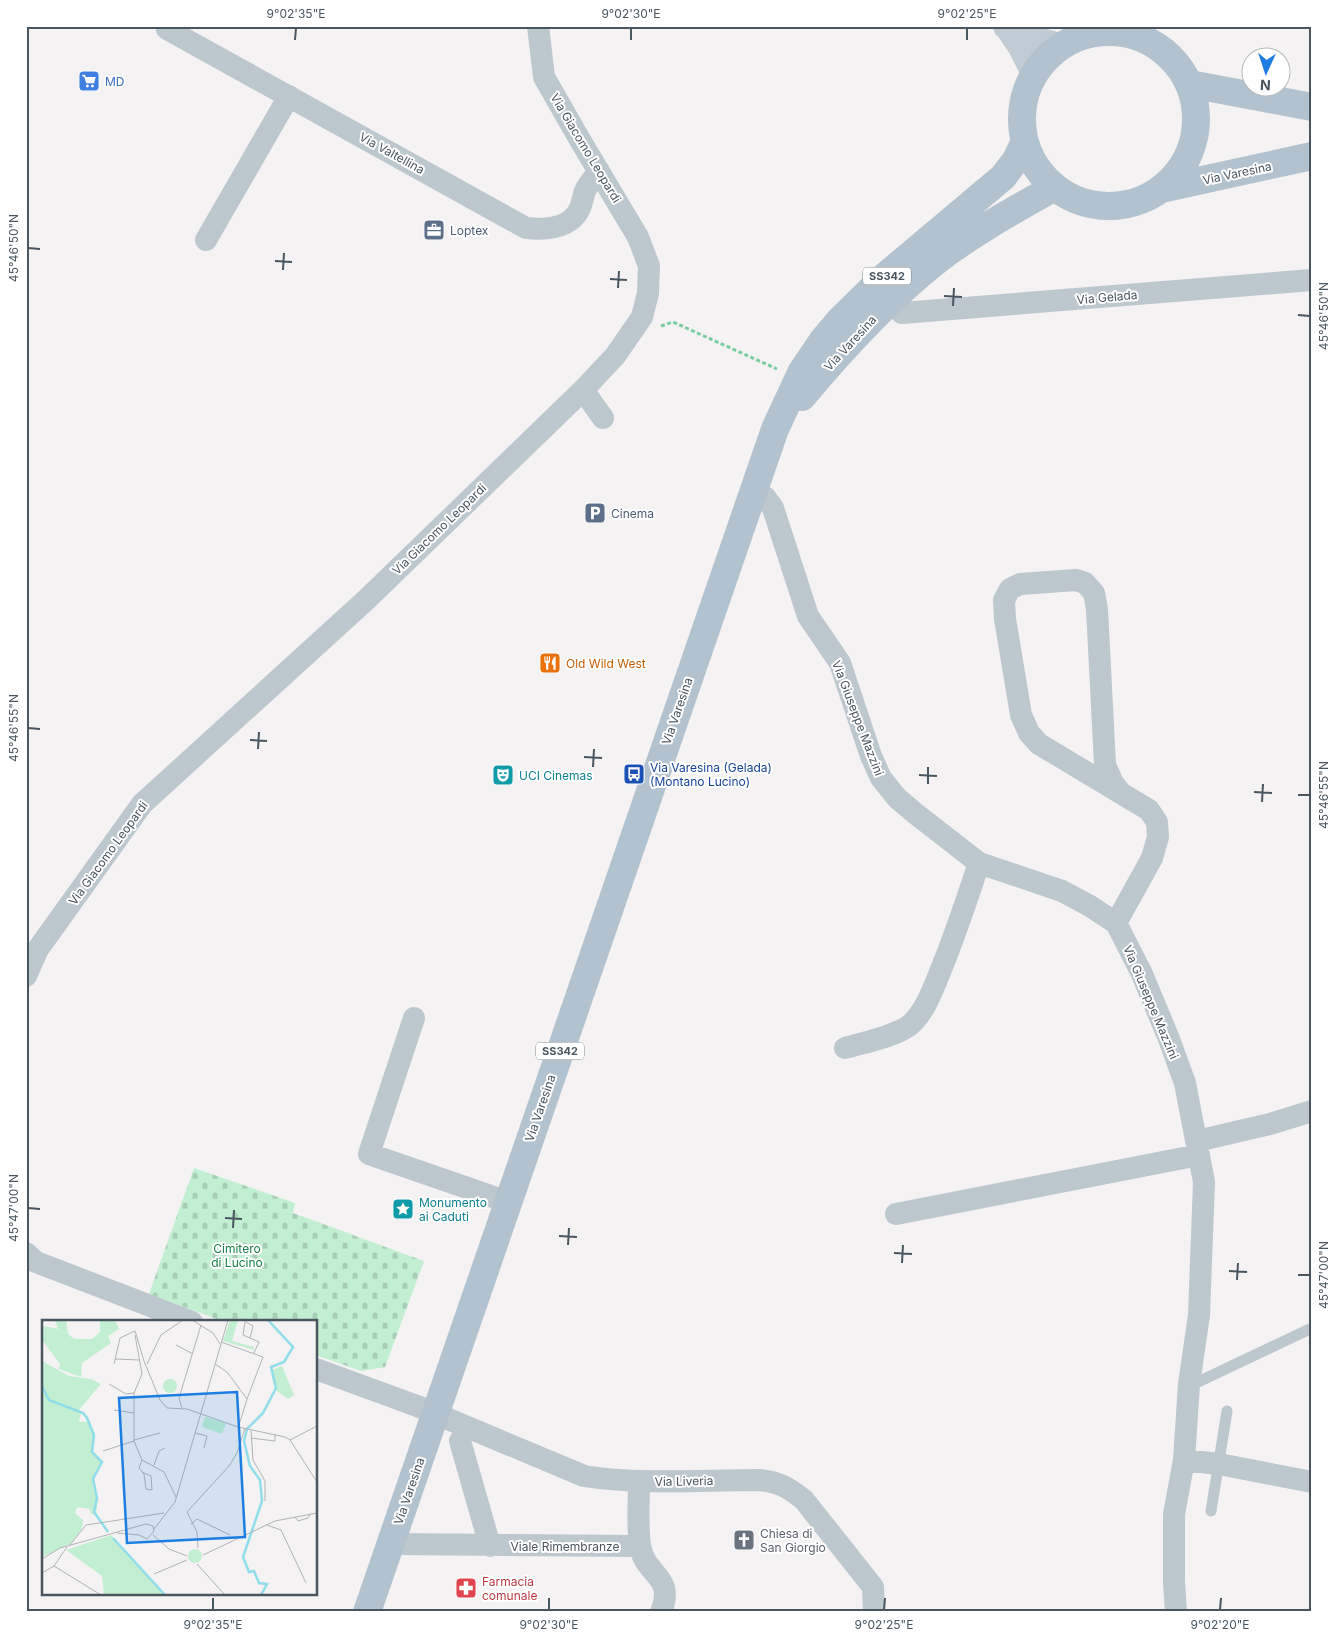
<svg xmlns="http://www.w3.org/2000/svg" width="1338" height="1638" font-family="Inter,sans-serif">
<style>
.cemetery{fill:url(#cemetery-stones)}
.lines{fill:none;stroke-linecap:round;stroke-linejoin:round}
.path{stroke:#7acda0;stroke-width:3;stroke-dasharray:4 2.5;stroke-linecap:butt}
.lane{stroke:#bdc7ce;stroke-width:11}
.street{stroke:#bdc7ce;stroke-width:22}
.secondary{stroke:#c0cbd4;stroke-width:28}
.primary{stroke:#b2c2cf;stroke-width:28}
.ticks{fill:none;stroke:#49565f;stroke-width:2}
.labels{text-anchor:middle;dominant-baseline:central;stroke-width:4;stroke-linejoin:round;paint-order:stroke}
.shield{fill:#fff;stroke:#80898f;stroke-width:1}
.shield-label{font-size:11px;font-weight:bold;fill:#49565f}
.shop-label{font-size:12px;fill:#366cbe;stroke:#fff;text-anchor:start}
.street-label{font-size:12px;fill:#49565f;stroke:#fff}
.service-label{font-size:12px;fill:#4e5e75;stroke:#fff;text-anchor:start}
.food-label{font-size:12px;fill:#c56008;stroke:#fff;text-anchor:start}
.transit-label{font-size:12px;fill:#164399;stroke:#fff;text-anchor:start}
.culture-label{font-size:12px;fill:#0d838f;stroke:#fff;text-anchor:start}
.park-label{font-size:12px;fill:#198147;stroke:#fff}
.worship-label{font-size:12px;fill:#5b616d;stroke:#fff;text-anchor:start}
.health-label{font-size:12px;fill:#be3a42;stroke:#fff;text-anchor:start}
.inset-river{fill:none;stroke:#90ddeb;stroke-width:2.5}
.inset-road{fill:none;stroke:#b0b4b7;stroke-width:1}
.view{fill:#1d7ee2;fill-opacity:0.15;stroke:#1d7ee2;stroke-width:2.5}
.inset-edge{fill:none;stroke:#49565f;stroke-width:2.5}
.neatline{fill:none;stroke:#49565f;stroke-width:2}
.ticks-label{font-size:12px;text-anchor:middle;fill:#49565f}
</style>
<defs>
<pattern id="cemetery-stones" width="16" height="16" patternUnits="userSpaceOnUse" patternTransform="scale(1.25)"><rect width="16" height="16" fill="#c2efd1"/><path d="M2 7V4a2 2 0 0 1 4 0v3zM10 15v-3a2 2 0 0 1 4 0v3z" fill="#a8cfb6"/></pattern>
</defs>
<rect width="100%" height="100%" fill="#f4f2f2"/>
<path class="cemetery" d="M194 1168 295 1203 293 1213 424 1261 385 1367 361 1371 316 1355V1322H225L149 1294Z"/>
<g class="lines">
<path class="path" d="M661 326 673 322 777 369"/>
<path class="lane" d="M1189 1384 1198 1382 1312 1328
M1211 1511 1227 1411"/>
<path class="street" d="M167 29 526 228C545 230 569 229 579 210 582 204 583 197 585 191 588 184 595 177 599 171
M206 240 289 96
M902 313 1312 280
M583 390 603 418
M753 491 765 497 773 508 808 616 840 663 871 756 881 778 897 798 916 814 979 863 1062 891 1090 906 1116 923 1142 974 1169 1039 1185 1083 1204 1182 1199 1315 1189 1384 1184 1460 1174 1514V1583L1176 1612
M1116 923 1152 858 1158 837 1157 822 1149 810 1039 744 1029 733 1021 715 1005 619 1004 600 1010 589 1020 584 1076 580 1085 583 1094 593 1097 609 1105 765 1113 783 1121 793
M26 976 38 949 142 804 366 600 583 390 615 356 642 317 648 293 649 266 638 237 580 140 544 77 538 26
M414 1018 369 1154 508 1202
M845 1048C863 1043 896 1036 910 1025 925 1012 933 989 940 972 955 936 967 899 979 863
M1197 1141 1270 1124 1312 1111
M896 1214 1199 1155
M26 1253 36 1262 192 1322
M316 1369 417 1406 584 1476C641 1485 700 1480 759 1480 779 1482 788 1487 804 1500L873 1587 874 1612
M460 1441 490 1546
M1184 1460 1219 1464 1312 1482
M639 1482C639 1502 637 1525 640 1545 644 1576 676 1575 661 1612
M390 1544 640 1546"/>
<path class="secondary" d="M1007 26 1028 38 1059 47
M1010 29 1022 47 1034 71"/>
<path class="primary" d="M1022 119a87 87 0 1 1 174 0a87 87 0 1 1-174 0Z
M1190 84 1312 107
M1161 189 1312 156
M802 397C842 349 886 301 935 262 972 233 1014 210 1055 187
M367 1612 775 429 802 371 823 340 840 320 883 278 1003 177 1016 160 1024 143"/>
</g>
<path class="ticks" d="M295 40 296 28M631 40V28M967 40V28M28 248 40 249M275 261 292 262M283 270 284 253M610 279 627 280M618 288 619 271M944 296 962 297M953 306 954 288M1298 315 1310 316M28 728 40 729M250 740 267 741M258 749 259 732M584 757 602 758M593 767 594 749M919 775 937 776M928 784V767M1254 792 1272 793M1298 795H1310M1262 802 1263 784M28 1208 40 1209M225 1218 242 1219M233 1228 234 1210M559 1236 577 1237M568 1245 569 1228M894 1253 912 1254M902 1263 903 1245M1229 1271 1247 1272M1298 1275H1310M1237 1280 1238 1263M213 1610V1598M549 1610V1598M884 1610 885 1598M1220 1610 1221 1598"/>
<defs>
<g id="supermarket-square" transform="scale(1.125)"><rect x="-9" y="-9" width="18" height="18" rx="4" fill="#3f7fe0" stroke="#fff"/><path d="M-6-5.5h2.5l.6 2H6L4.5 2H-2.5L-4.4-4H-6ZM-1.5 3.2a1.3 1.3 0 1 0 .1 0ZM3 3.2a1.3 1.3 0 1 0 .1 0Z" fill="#fff"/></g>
<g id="office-square" transform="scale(1.125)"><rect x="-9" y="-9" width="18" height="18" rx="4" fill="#5c6f8a" stroke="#fff"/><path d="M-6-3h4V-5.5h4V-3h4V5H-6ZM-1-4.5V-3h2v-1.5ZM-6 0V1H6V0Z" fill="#fff"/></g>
<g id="parking-square" transform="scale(1.125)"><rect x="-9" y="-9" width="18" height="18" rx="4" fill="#5c6f8a" stroke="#fff"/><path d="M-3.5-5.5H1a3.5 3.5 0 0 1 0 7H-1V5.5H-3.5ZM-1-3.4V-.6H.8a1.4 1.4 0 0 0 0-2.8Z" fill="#fff"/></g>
<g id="restaurant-square" transform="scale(1.125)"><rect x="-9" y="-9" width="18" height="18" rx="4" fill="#e8710a" stroke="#fff"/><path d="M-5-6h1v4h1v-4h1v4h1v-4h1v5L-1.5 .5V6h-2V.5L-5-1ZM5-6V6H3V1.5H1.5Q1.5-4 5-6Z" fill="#fff"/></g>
<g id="bus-square" transform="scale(1.125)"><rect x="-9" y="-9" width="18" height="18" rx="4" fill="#1a4fb4" stroke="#fff"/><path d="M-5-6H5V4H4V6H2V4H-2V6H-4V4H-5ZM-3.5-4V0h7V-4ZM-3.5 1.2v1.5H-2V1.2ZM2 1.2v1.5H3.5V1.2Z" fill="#fff"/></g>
<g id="theatre-square" transform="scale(1.125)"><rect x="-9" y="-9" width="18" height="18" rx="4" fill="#0f9aa8" stroke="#fff"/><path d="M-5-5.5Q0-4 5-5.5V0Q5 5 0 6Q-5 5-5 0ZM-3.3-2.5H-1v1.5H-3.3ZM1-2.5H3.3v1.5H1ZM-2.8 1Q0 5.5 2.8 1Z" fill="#fff"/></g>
<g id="sight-square" transform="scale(1.125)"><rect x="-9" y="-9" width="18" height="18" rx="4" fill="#0f9aa8" stroke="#fff"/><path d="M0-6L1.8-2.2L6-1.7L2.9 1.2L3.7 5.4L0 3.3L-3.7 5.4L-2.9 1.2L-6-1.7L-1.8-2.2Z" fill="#fff"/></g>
<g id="church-square" transform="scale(1.125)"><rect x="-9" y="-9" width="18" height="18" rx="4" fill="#6b7280" stroke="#fff"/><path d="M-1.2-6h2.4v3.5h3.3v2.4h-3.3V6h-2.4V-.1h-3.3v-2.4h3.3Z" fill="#fff"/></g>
<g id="pharmacy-square" transform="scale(1.125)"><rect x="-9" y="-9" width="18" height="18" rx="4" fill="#e0444e" stroke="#fff"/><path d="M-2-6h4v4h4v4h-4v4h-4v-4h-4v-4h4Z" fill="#fff"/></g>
</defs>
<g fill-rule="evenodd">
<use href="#supermarket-square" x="89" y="81"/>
<use href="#office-square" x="434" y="230"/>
<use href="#parking-square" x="595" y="513"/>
<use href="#restaurant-square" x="550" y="663"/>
<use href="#bus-square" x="634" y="774"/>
<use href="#theatre-square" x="503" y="775"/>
<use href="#sight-square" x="403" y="1209"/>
<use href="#church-square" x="744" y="1540"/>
<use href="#pharmacy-square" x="466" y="1588"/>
</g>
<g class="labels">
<g class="shield">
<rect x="863" y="267.5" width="48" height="17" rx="4"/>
<rect x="536" y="1042.5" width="48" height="17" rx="4"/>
</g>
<g class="shield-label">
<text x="887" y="276">SS342</text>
<text x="560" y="1051">SS342</text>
</g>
<g class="shop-label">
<text x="105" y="81">MD</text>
</g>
<g class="street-label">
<text transform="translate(586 148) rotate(59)">Via Giacomo Leopardi</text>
<text transform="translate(392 153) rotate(29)">Via Valtellina</text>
<text transform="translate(1237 173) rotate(-12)">Via Varesina</text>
<text transform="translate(1107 297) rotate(-5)">Via Gelada</text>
<text transform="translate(850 343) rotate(-47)">Via Varesina</text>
<text transform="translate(439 529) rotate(-44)">Via Giacomo Leopardi</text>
<text transform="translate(677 711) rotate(-71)">Via Varesina</text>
<text transform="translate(858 718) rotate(69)">Via Giuseppe Mazzini</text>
<text transform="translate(108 853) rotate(-54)">Via Giacomo Leopardi</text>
<text transform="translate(1151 1002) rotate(67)">Via Giuseppe Mazzini</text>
<text transform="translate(540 1108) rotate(-71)">Via Varesina</text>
<text transform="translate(684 1481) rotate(-1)">Via Liveria</text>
<text transform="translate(409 1491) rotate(-71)">Via Varesina</text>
<text x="565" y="1546">Viale Rimembranze</text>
</g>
<g class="service-label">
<text x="450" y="230">Loptex</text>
<text x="611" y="513">Cinema</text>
</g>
<g class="food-label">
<text x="566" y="663">Old Wild West</text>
</g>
<g class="transit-label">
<text x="650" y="767">Via Varesina (Gelada)<tspan x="650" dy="14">(Montano Lucino)</tspan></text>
</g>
<g class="culture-label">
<text x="519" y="775">UCI Cinemas</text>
<text x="419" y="1202">Monumento<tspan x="419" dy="14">ai Caduti</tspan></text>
</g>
<g class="park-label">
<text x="237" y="1248">Cimitero<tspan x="237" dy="14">di Lucino</tspan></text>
</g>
<g class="worship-label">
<text x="760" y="1533">Chiesa di<tspan x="760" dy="14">San Giorgio</tspan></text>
</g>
<g class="health-label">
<text x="482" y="1581">Farmacia<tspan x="482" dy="14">comunale</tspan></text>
</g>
</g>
<g transform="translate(42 1320)">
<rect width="275" height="275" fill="#f4f2f2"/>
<path d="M188 0H196L190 21 212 27V30L181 21ZM0 41 27 56 49 59 59 64 35 92 39 93 37 102H47L53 115 51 131 60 144 52 155 51 168 56 177 54 195 49 194 48 189 35 187 33 193 41 200 40 209 28 224 0 237ZM31 41 40 43 39 57 17 49 18 44ZM240 46 252 75 246 79 235 71 230 50ZM121 66a7 7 0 1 1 14 0a7 7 0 1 1-14 0ZM69 215 104 255 123 275H62L60 256 24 230ZM146 236a7 7 0 1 1 14 0a7 7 0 1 1-14 0Z" fill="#c2efd1"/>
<path d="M13 0H24L26 14 32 19H50L58 12V0H73L77 9 66 16 69 23 40 43 18 44 0 20 2 6 16 9ZM106 263 117 275H71L100 264Z" fill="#c2efd1"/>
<path d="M163 97 184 103 180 114 160 107Z" fill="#c2efd1"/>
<path class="inset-river" d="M0 66 7 80 41 93 45 98 52 115 50 132 60 142 51 159 55 178 52 192 66 212M71 218 123 275M219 275 225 264 217 263 212 251 207 252 201 237 220 181 218 160 208 146 202 121 205 109 221 93 234 68 229 47 242 42 251 27 226 0"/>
<path class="inset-road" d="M150 0 171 13 178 24M201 0 211 6 208 18M203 2 201 15 217 22 212 33M94 14 102 41 118 80 125 88 145 89 196 107 243 117 248 120 275 162M93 15 100 54 92 73V121L100 140 122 152 134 177M179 22 221 37 205 79M134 25 151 34M73 39 98 40M72 44 78 18 93 11 94 14M105 44 119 15 141 0M173 44 185 52 205 79 197 105M67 64 84 74 92 73M140 88 137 78 159 5M72 90 92 93M209 110 211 140 223 161V181M153 113 165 116 162 128M209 118 233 121V114M92 120 118 113M248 120 275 106M61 131 92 121M100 140 97 148 102 154 104 169 110 170 109 156 100 152M112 145 117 131 123 128M253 197 256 201 266 198 268 194M149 204 155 199 188 215M225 205 239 210 264 263M112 209 133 182 186 0M111 215 127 229 145 236M28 225 44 205 122 193M156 228 155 212 145 192 187 146 195 133 203 108M161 235 233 201 275 193M0 239 18 228 104 204 111 206 112 211 105 219 97 215 75 213M155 244 183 275M12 246 59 275M0 253 12 246 25 227M112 254 145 240"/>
<path class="view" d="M195 72 203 217 85 223 77 78Z"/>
<rect width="275" height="275" class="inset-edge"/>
</g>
<rect width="1338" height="1638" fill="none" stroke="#ffffff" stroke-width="55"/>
<g transform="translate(1266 72) rotate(183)"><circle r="24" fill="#ffffff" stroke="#b6bbbf"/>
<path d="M0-4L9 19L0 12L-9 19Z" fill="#1d7ee2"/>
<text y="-8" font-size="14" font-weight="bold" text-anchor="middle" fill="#49565f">N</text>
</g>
<rect x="28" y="28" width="1282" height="1582" class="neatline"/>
<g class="ticks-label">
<text x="296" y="18">9°02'35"E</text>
<text x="631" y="18">9°02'30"E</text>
<text x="967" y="18">9°02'25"E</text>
<text transform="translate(14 248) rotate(-90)" y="4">45°46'50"N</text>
<text transform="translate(1324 316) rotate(-90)" y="4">45°46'50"N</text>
<text transform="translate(14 728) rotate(-90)" y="4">45°46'55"N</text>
<text transform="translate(1324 795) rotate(-90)" y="4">45°46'55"N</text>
<text transform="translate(14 1208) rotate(-90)" y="4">45°47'00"N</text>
<text transform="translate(1324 1275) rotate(-90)" y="4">45°47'00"N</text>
<text x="213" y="1629">9°02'35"E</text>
<text x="549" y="1629">9°02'30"E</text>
<text x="884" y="1629">9°02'25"E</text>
<text x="1220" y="1629">9°02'20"E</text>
</g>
</svg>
